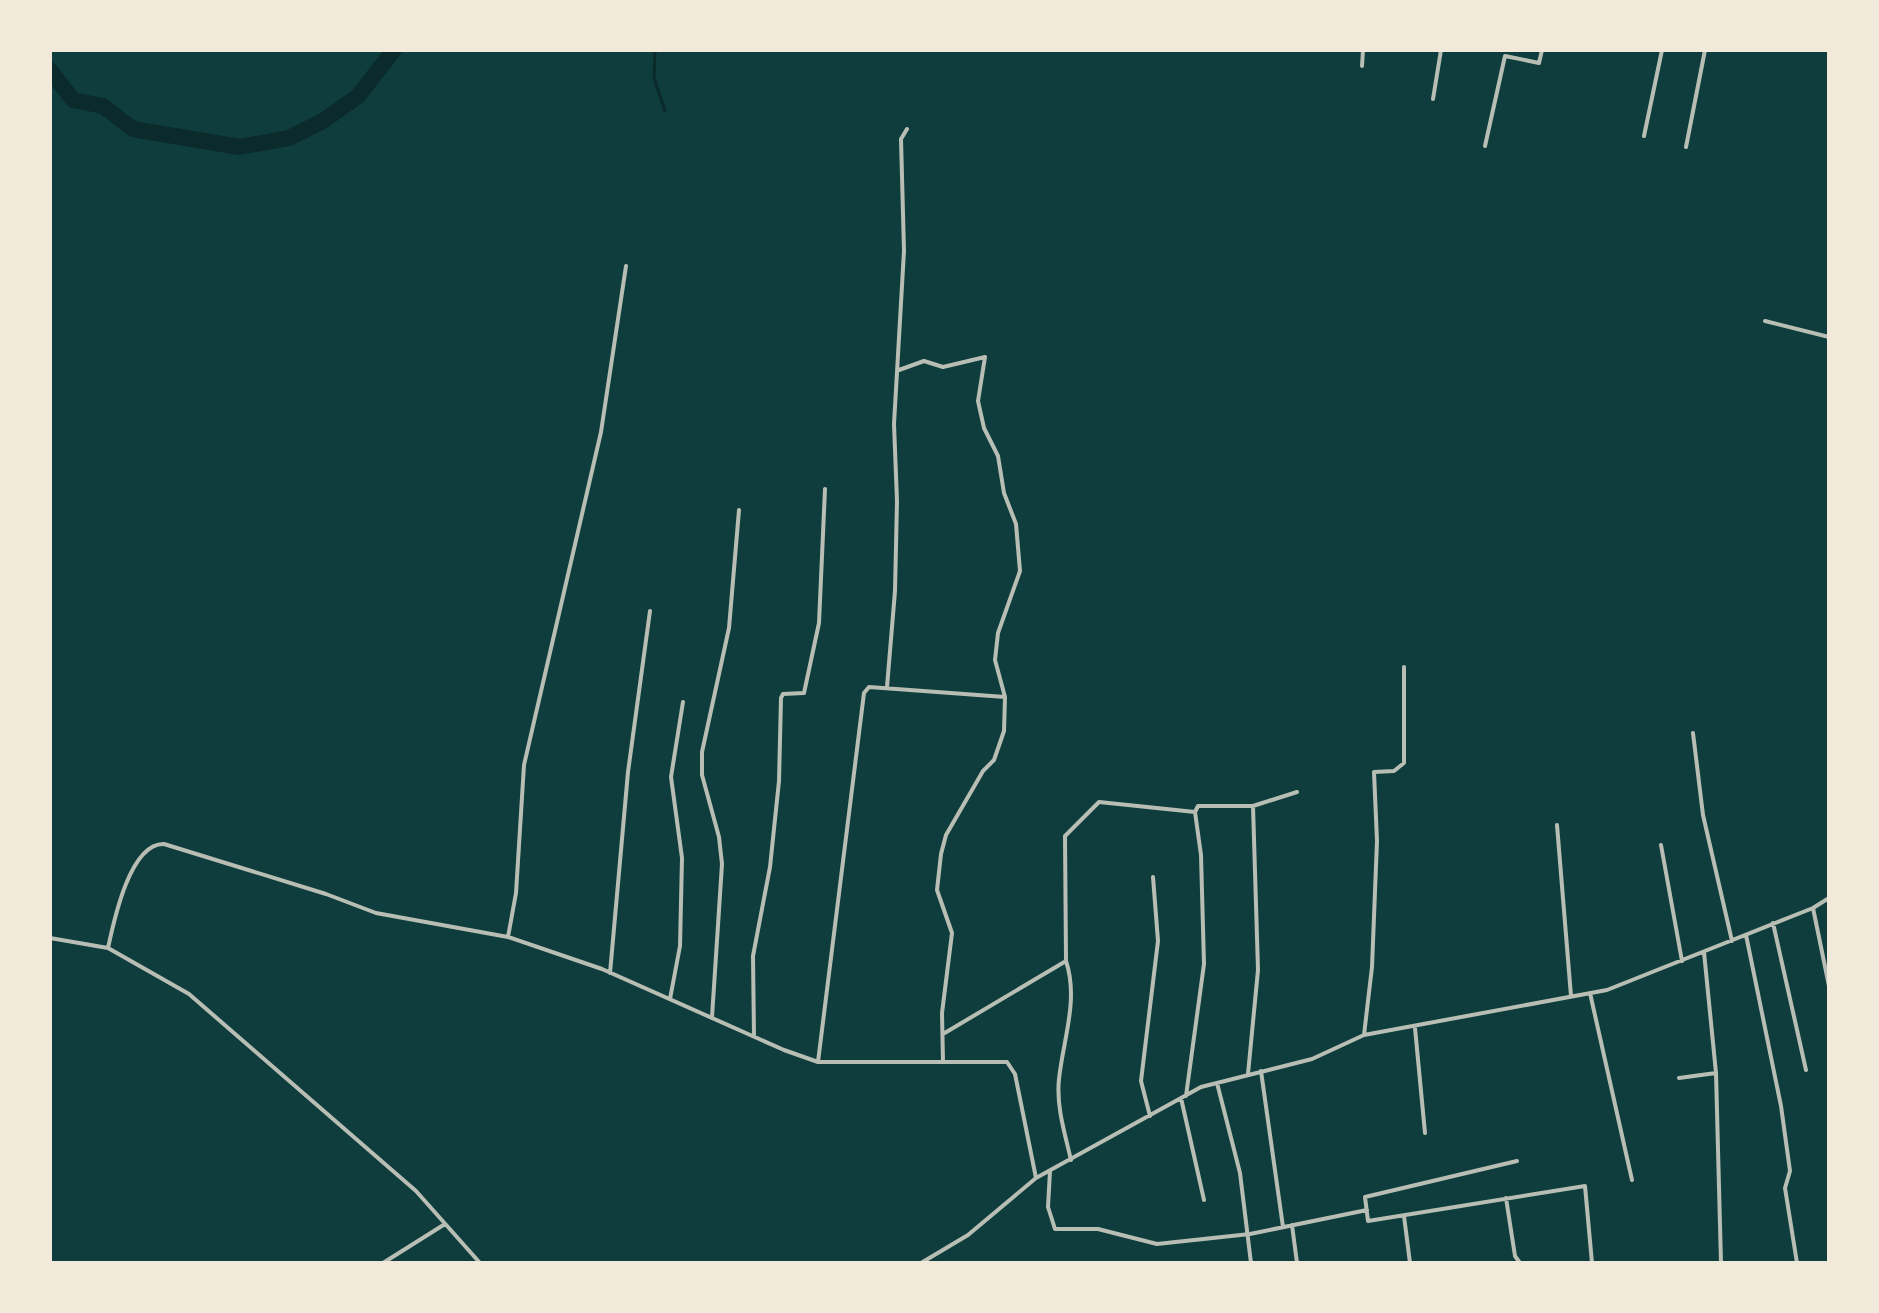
<svg xmlns="http://www.w3.org/2000/svg" width="1879" height="1313" font-family="Literata,serif">
<style>
.lines{fill:none;stroke-linecap:round;stroke-linejoin:round}
.stream{stroke:#0a2a2b;stroke-width:3}
.river{stroke:#0a2a2b;stroke-width:16}
.minor{stroke:#b8beb3;stroke-width:4}
</style>
<rect width="100%" height="100%" fill="#0f3d3e"/>
<g class="lines">
<path class="stream" d="M655 50 654 78 665 111"/>
<path class="river" d="M50 70 73 100 103 106 133 129 239 147 289 138 323 121 358 96 394 50"/>
<path class="minor" d="M1362 66 1363 50
M1433 99 1441 50
M1644 136 1662 50
M1485 146 1505 56 1539 63 1542 50
M1686 147 1705 50
M1765 321 1829 337
M899 370 924 361 943 367 985 357
M887 687 895 591 897 501 894 424 904 251 901 139 907 129
M1693 733 1703 815 1732 941
M1557 825 1571 996
M1661 845 1682 961
M1813 908 1829 986
M1773 923 1806 1070
M1746 935 1781 1106 1790 1171 1785 1188 1797 1263
M508 937 516 893 524 765 601 432 626 266
M50 938 108 948 189 994 416 1191 480 1263
M108 948C114 920 130 843 164 844L326 894 376 913 508 937 602 969 784 1050 818 1062H1007L1015 1074 1036 1178
M1704 952 1716 1073 1721 1263
M1066 961C1079 1000 1063 1040 1059 1079 1056 1106 1065 1134 1071 1160
M610 973 628 772 650 611
M1590 993 1632 1180
M670 999 680 946 682 858 671 777 683 702
M712 1017 722 864 719 837 702 775V752L729 628 739 510
M1415 1028 1425 1133
M943 1034 1066 961 1065 836 1099 802 1195 812 1198 806H1253L1297 792
M1364 1035 1372 967 1377 841 1374 772 1394 771 1404 763V667
M754 1036 753 956 770 867 779 781 781 698 783 694 804 693 819 623 825 489
M818 1062 864 693 869 687 1005 697
M943 1062 942 1013 952 933 937 890 941 854 946 835 983 771 994 760 1004 731 1005 697 995 660 998 633 1020 571 1016 524 1004 493 998 456 984 428 978 401 985 357
M1261 1071 1283 1227
M1248 1074 1258 970 1253 806
M1679 1078 1716 1073
M1217 1083 1240 1173 1251 1263
M1186 1096 1204 964 1201 855 1195 812
M1181 1098 1204 1200
M1150 1116 1141 1081 1158 941 1153 877
M1517 1161 1365 1197 1368 1221 1585 1186 1592 1263
M1050 1171 1048 1207 1055 1229H1098L1157 1244 1250 1234 1367 1210
M1506 1198 1515 1256 1520 1263
M1404 1216 1410 1263
M1292 1225 1297 1263
M383 1263 445 1224
M921 1263 968 1235 1036 1178 1201 1087 1312 1059 1364 1035 1607 990 1813 908 1829 898"/>
</g>
<rect width="1879" height="1313" fill="none" stroke="#f1e9da" stroke-width="104"/>
</svg>
